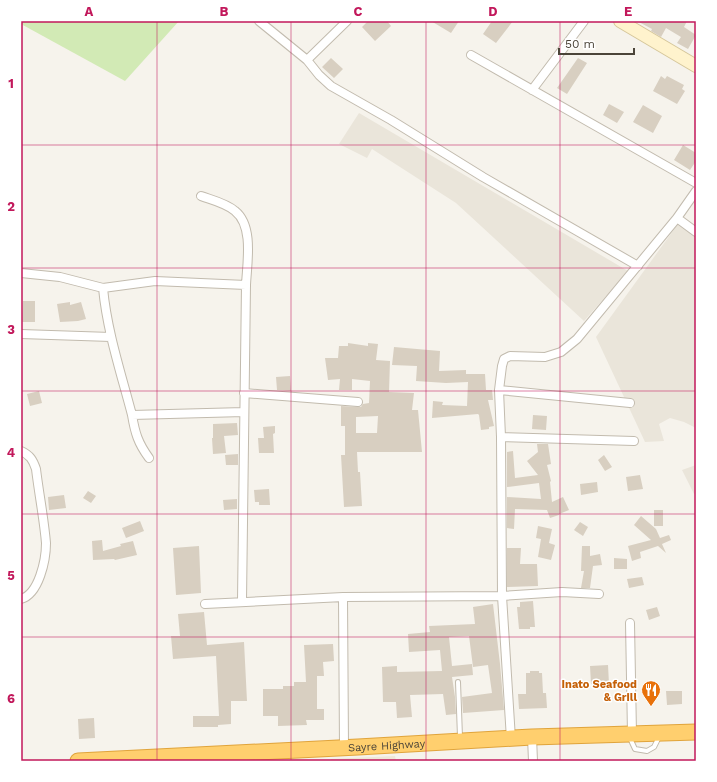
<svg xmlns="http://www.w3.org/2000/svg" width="717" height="782" font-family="'Work Sans',sans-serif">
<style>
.residential{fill:#eae5da}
.education{fill:#efe8d6}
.green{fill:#d2eab5}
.building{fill:#d8cfc1;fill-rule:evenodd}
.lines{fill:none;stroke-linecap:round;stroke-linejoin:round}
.lane-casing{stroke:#c2bbae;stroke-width:6}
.street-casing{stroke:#c2bbae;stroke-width:10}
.secondary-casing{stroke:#d6c79b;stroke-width:14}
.highway-casing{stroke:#e0a43c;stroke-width:17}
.lane{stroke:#fff;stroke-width:4}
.street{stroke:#fff;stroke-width:8}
.secondary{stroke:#fff3cd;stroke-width:12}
.highway{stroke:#ffcf6e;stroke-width:15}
.grid{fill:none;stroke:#c2185b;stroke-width:1;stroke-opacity:0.55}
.labels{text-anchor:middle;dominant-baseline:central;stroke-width:3;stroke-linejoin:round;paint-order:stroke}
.food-label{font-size:11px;font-weight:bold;fill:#c56008;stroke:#fff;text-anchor:end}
.street-label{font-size:11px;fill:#4b4439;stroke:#fff}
.neatline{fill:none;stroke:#c2185b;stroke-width:1.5}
.grid-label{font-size:13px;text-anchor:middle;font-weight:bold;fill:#c2185b}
</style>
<rect width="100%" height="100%" fill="#f6f3ec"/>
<path class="residential" d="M359 113 628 271 584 321 456 203 372 149 367 158 339 144Z
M678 224 696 237V428L684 422 670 418 659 424 664 441 645 442 596 337Z
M696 465V493L694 494 682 470Z"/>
<path class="education" d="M395 756 396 761H331V759Z"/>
<path class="green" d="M21 21H179L125 81 21 24Z"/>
<path class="building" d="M368 21H387L391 26 375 41 362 27Z
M431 21H459L451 33Z
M492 21H513L496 43 483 34Z
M637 21H687L684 27 696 35 688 49 677 43 681 37 666 28 661 37 651 31 652 29Z
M331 58 343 69 334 78 322 67Z
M578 58 587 63 567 94 557 88Z
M661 76 665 79 667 76 684 85 682 89 685 91 677 104 653 91Z
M609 104 624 112 617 123 603 115Z
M643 105 662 116 653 133 633 122Z
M683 145 696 153V161L690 170 674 160Z
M23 301H35V322H22Z
M70 302V305L81 302 86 319 78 321 60 322 57 304Z
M348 343 368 346V343L378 344 376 360 390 361 389 392 414 393 412 410H418L422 452H357L358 472H360L362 506 344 507 341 455H345V426H341V406L358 407H361L363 404 369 403 370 381 352 379V390H339L340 379 328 380 325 358H338L339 346H348ZM378 416 377 433H356V417Z
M394 347 440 351 439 371 466 370V374H485L486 390H492L493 400H488L494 426 489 427V429L481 430 479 415 478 414 432 418 433 401 443 402 442 405 467 406 468 382 446 383 416 381 417 366 392 365Z
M290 376 291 391 277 390 276 377Z
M39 391 42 403 30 406 27 394Z
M533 415 547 416 546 430 532 429Z
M237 423 238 435 224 436 226 453 213 454 212 438H213V424Z
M275 426V433L273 434 274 453H259L258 438H264L263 427Z
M537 444H548L551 464 547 465 551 481 550 482 552 502 563 497 569 510 559 514V515L550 518 547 510 515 509 514 529 507 528V497L541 499 539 483 507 487V452L513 451 515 478 538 475 527 461 538 452Z
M238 454V465H226L225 455Z
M604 455 612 467 605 471 598 460Z
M640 475 643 489 628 491 626 477Z
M597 482 598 492 581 495 580 484Z
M269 489 270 505H259V502H255L254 490Z
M88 491 96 496 91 503 83 498Z
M64 495 66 508 49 510 48 497Z
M237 499V509L224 510 223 500Z
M654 510H663V526H654Z
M641 516 656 529 660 538 669 535 671 540 662 544 666 553 658 546 640 552 641 558 632 561 628 546 651 540 634 525Z
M140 521 144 531 126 538 122 528Z
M580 522 588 527 583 536 574 530Z
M538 526 552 529 549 543 555 545 551 560 538 557 541 539 536 538Z
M102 540 103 551 121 546 120 544 133 541 137 555 115 560 114 559 93 560 92 541Z
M199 546 201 593 176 595 173 548Z
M582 546H590V556L600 554 602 565 593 566 590 588H581L584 571H581Z
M507 548H521L520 564H537L538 586 507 587Z
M614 558 627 559V569H614Z
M642 577 644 585 629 588 627 579Z
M533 601 535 627H530V629H519L517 607H520V602Z
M493 604 500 664 504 710 463 713 462 697 492 693 488 665 473 667 469 636 449 637 452 666 472 664 473 675 452 677 455 697 456 714 446 715 443 694 410 695 412 717 397 718 396 702H383L382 667 397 666V672L442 671 440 650 409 652 408 634 430 632 429 626 475 624 473 607Z
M657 607 660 616 649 620 646 610Z
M204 612 207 645 244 642 247 701H231V724L218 725V727H193V716H219L216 656 173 659 171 636H180L178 614Z
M333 644 334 661 323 662 324 676H317V709H324V720H306L307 725 278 726V716H263V689H283V686H294V682H306L304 645Z
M608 665 609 684H591L590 666Z
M530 671H539V673H542L543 693H546L547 708 519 709 518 694H526V673H530Z
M666 691H682V704L667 705Z
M94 718 95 738 79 739 78 719Z"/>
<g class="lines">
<g class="lane-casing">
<path id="lane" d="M458 682 460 737
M629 736 635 749 647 751 654 747 659 737"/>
</g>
<g class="street-casing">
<path id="street" d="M259 21 307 60 347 21
M471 55 696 183
M307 60 319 75 331 86 391 120 483 177 638 266
M532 90 584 21
M201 196C212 200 226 203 235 211 254 226 247 263 246 285L242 601
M677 218 696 232
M21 273 60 277 103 288
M21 334 111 337
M499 390 630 403
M244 393 358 402
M132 415C121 373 107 331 103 288L155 281 246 285
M501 437 634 441
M21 451C30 455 33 460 36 469 39 494 44 519 46 543 46 560 39 594 21 599
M149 458C138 443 135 433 132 415L244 412
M343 597 344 748
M205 604 343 597 502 596 562 592 599 594
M630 623 632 734
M532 737 533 761
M511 739 502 596 501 437 499 390 502 366 504 359 510 356 545 357 561 352 577 339 677 218 696 191"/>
</g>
<g class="secondary-casing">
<path id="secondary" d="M620 21 696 66"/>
</g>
<g class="highway-casing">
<g id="highway">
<path id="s1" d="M78 761 358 747 532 737 696 732"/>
</g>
</g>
<use href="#lane" class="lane"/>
<use href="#street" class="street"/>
<use href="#secondary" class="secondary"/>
<use href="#highway" class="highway"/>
</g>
<path class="grid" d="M157 21V761M291 21V761M426 21V761M560 21V761M21 145H696M21 268H696M21 391H696M21 514H696M21 637H696"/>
<defs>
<g id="restaurant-pin" transform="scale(1)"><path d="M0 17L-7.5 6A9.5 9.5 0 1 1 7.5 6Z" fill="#e8710a" stroke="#fff"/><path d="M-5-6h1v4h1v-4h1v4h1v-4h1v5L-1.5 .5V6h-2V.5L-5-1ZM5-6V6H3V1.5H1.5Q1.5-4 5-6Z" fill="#fff"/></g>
</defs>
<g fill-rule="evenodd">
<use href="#restaurant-pin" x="651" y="690"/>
</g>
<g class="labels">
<g class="food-label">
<text x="637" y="684">Inato Seafood<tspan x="637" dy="13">&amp; Grill</tspan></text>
</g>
<g class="street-label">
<text stroke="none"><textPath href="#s1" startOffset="309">Sayre Highway</textPath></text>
</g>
</g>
<rect width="717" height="782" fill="none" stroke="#ffffff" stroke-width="44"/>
<path d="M559 48v6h75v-6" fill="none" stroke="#4b4439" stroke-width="2"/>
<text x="565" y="48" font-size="12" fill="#4b4439" stroke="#ffffff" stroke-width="3" paint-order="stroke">50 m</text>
<rect x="22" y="22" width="673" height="738" class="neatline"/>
<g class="grid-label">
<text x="89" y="16">A</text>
<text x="224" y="16">B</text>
<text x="358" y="16">C</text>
<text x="493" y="16">D</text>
<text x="628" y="16">E</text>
<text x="11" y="88">1</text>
<text x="11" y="211">2</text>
<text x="11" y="334">3</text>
<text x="11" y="457">4</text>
<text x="11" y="580">5</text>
<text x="11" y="703">6</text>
</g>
</svg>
